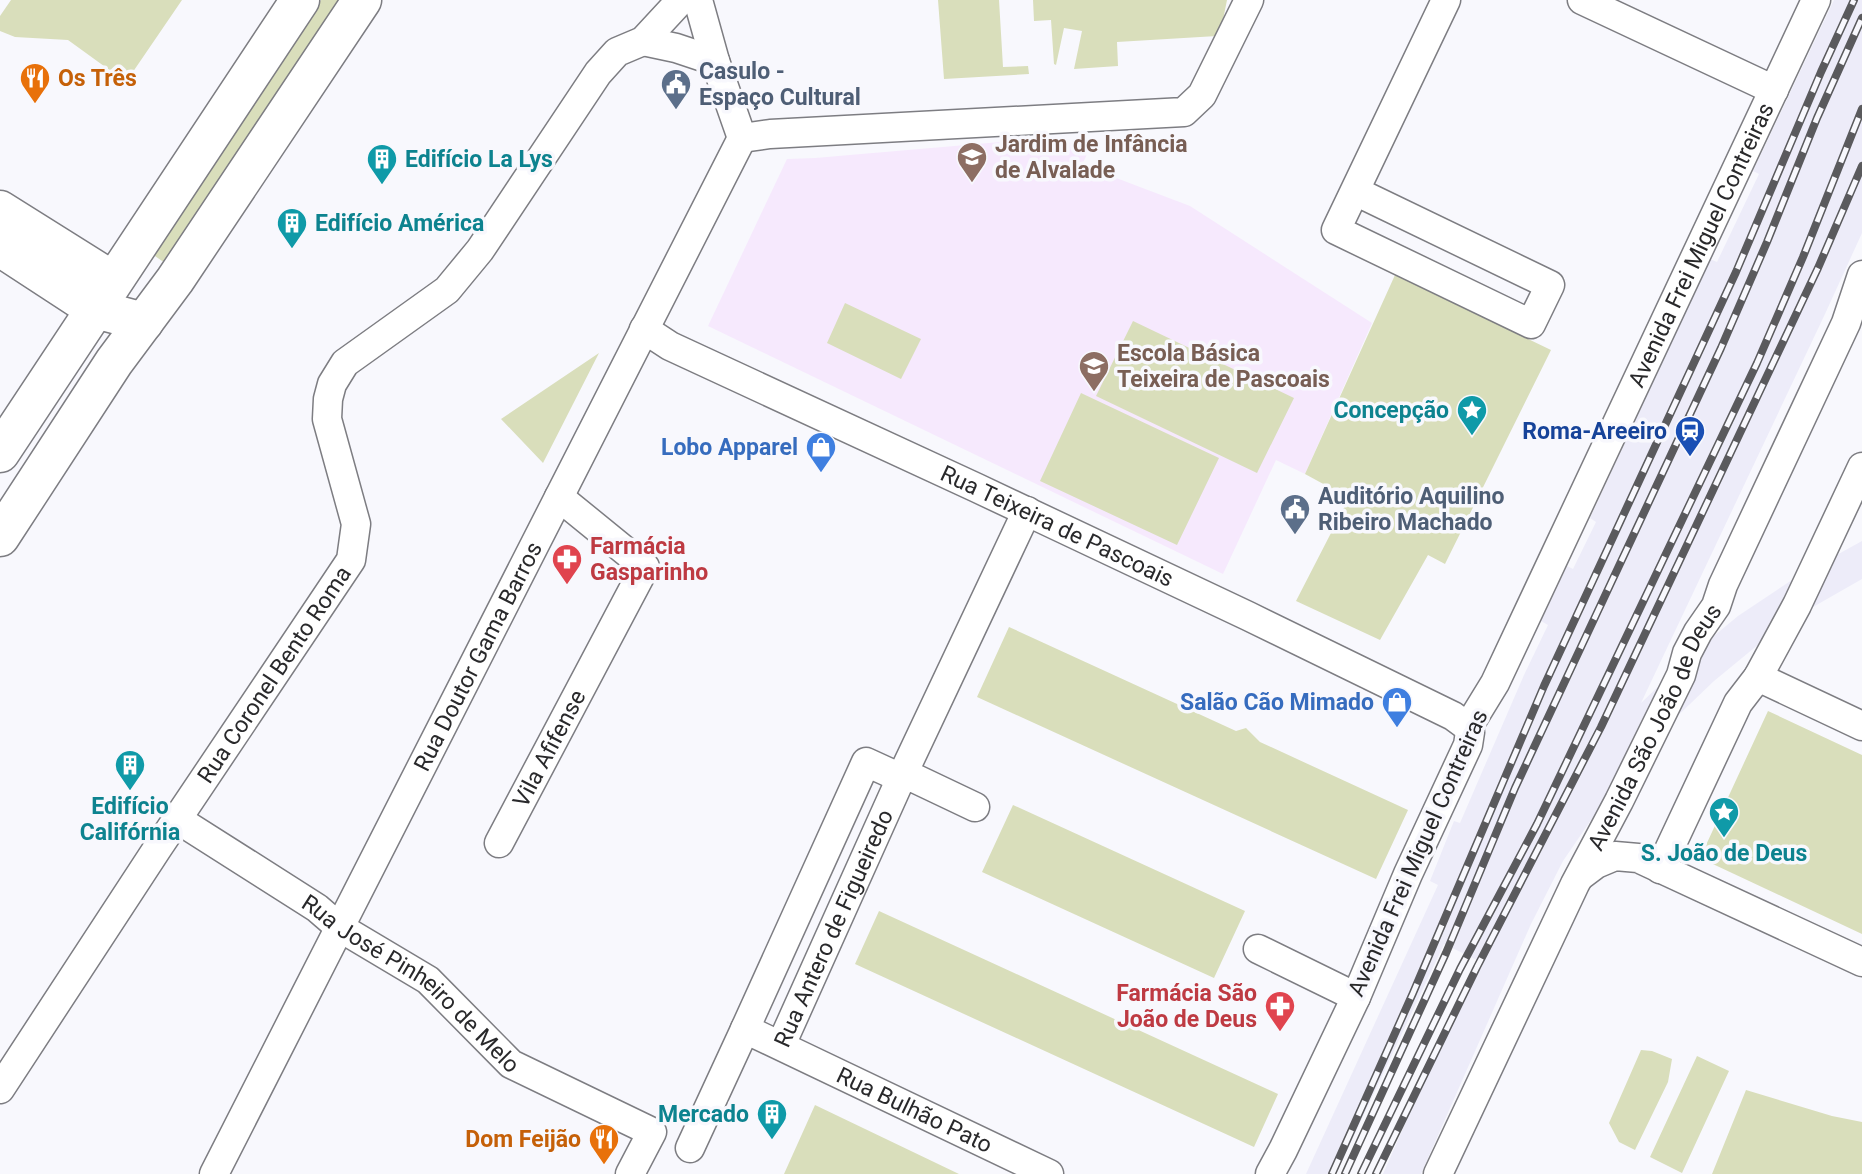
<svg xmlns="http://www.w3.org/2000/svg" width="1862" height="1174" font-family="Roboto,sans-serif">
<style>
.built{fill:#edecf9}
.education{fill:#f6e9fd}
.green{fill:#d9debb}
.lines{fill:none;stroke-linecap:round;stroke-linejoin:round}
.street-casing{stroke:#7d7d82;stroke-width:31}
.secondary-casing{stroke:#7d7d82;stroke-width:41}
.primary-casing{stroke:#7d7d82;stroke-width:41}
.street{stroke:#fff;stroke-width:28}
.secondary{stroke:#fff;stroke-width:38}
.primary{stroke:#fff;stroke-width:38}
.rail-casing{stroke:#5a5a5d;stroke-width:8}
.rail{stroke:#f8f8fd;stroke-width:5;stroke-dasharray:16;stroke-linecap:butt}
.labels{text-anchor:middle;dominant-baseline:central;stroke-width:7;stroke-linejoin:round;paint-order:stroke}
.service-label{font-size:23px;font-weight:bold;fill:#4e5e75;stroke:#f8f8fd;text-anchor:start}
.food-label{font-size:23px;font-weight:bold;fill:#c56008;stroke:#f8f8fd;text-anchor:start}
.education-label{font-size:23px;font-weight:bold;fill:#785e54;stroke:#f8f8fd;text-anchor:start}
.culture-label{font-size:23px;font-weight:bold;fill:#0d838f;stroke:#f8f8fd;text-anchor:start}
.street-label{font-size:23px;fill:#29292b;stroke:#f8f8fd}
.transit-label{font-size:23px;font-weight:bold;fill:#164399;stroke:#f8f8fd;text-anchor:end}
.shop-label{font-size:23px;font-weight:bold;fill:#366cbe;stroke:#f8f8fd;text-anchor:end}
.health-label{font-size:23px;font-weight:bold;fill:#be3a42;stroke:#f8f8fd;text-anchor:start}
</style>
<rect width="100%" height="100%" fill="#f8f8fd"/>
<path class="built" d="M1834 0H1862V233L1825 314 1641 703 1691 655 1738 616 1795 578 1862 541V579L1813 607 1759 644 1714 681 1666 727 1629 769 1591 820 1563 861 1531 924 1421 1174H1383L1477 960 1444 944 1336 1174H1306L1438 885 1430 881 1454 821 1460 823 1524 675 1548 625 1541 621 1567 566 1573 569 1596 522 1590 518 1710 259 1717 262 1759 174 1753 171Z"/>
<path class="education" d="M1058 137 1088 152 1082 165 1190 206 1372 323 1305 474 1276 460 1223 574 708 326 787 159 815 158Z"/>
<path class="green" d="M11 0H182L126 82 68 40 15 37 0 31V16Z
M321 0H340L165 263 152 254Z
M938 0H999L1003 67 1028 66 1029 74 944 79Z
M1033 0H1227L1222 25 1217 36 1117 42 1118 66 1074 69 1082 31 1064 28 1056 65 1054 64 1051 20 1034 21Z
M1395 275 1551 350 1445 564 1428 555 1380 640 1296 601 1349 498 1305 474Z
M845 303 921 339 901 379 827 343Z
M1133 321 1294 398 1257 473 1096 396Z
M599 353 543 463 501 419Z
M1081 393 1219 458 1177 545 1040 481Z
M1009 627 1236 731 1246 728 1260 742 1408 810 1376 879 977 697Z
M1768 711 1862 755V934L1700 858Z
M1013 805 1245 911 1214 978 982 872Z
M879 911 1278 1094 1254 1147 855 964Z
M1641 1050 1652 1051 1672 1059 1668 1082 1635 1150 1619 1142 1609 1123Z
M1697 1056 1729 1071 1682 1173 1650 1157Z
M1746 1090 1832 1116 1862 1122V1174H1712Z
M815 1105 959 1174H784Z"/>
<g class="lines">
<g class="street-casing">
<g id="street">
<path d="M698 0 715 61 742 138"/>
<path d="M1582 0 1774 90"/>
<path d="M643 41 676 48 715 61"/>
<path d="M742 138 770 134 1184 112 1202 95 1249 0"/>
<path d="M1355 191 1550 285 1531 324 1336 230 1446 0"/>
<path id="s1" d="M644 329 670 346 977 488 1248 616 1453 716 1468 727"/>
<path d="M1758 677 1862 726"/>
<path id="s2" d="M975 807 914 778H901L866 762 745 1029 1049 1174"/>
<path id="s3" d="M177 819 317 908 339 927 428 980 511 1064 652 1132 630 1174"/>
<path id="s4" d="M499 843 645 567 559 497"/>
<path d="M1660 869 1738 703 1758 677 1797 605 1862 467"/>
<path d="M1580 876 1596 864 1615 856 1638 858 1862 962"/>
<path d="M1258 949 1356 997"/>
<path id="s5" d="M781 1045 901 778 1027 511"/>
<path id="s6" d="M0 1089 157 849 351 560 356 524 327 419 328 399 332 384 345 363 447 290 480 250 598 73 617 52 643 41 681 0"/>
<path d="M690 1148 745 1029"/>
<path id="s7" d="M214 1174 742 138"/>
<path id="s8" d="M1270 1174 1283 1150 1356 997 1408 874 1468 745 1470 732 1468 727 1495 683 1816 0"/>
<path id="s9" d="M1438 1174 1575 884 1619 801 1681 675 1687 653 1698 632 1716 606 1723 585 1846 323 1862 275"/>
</g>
</g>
<g class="secondary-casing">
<path id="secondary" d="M0 210 113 281
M0 247 95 309 144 322"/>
</g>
<g class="primary-casing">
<path id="primary" d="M0 453 300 0
M0 537 114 362 175 280 362 0"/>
</g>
<use href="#street" class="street"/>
<use href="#secondary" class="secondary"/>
<use href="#primary" class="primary"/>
<g class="rail-casing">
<path id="rail" d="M1332 1174 1413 993 1544 686 1736 272 1821 72 1854 0
M1345 1174 1446 953 1515 788 1721 348 1767 242 1817 118 1862 18
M1361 1174 1460 969 1537 824 1757 363 1803 257 1862 109
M1376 1174 1477 967 1601 727 1818 268 1862 166"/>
</g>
<use href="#rail" class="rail"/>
</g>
<defs>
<g id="restaurant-pin" transform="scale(1.575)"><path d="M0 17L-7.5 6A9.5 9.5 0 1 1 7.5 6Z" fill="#e8710a" stroke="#f8f8fd"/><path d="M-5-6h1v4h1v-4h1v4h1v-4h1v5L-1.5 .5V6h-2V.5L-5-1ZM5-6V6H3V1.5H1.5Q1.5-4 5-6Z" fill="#fff"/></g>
<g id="civic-pin" transform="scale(1.575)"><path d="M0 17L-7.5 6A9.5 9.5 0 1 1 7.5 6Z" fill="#5c6f8a" stroke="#f8f8fd"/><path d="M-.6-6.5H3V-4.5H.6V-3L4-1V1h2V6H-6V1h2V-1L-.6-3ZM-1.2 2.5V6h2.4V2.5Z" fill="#fff"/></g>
<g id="school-pin" transform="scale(1.575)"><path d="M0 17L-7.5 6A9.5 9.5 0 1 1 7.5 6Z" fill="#8d6e63" stroke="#f8f8fd"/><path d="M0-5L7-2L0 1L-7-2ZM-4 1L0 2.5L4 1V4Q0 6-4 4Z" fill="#fff"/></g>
<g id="building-pin" transform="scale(1.575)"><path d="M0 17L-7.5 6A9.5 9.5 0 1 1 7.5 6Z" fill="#0f9aa8" stroke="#f8f8fd"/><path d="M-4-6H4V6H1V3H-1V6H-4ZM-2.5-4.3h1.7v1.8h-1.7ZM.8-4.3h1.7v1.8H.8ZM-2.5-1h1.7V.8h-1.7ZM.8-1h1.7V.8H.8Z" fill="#fff"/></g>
<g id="sight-pin" transform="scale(1.575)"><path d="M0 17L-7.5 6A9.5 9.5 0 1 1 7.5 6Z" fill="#0f9aa8" stroke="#f8f8fd"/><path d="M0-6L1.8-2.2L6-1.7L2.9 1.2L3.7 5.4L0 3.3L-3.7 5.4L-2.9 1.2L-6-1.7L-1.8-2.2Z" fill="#fff"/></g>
<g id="station-pin" transform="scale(1.575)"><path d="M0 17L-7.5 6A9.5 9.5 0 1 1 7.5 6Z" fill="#1a4fb4" stroke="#f8f8fd"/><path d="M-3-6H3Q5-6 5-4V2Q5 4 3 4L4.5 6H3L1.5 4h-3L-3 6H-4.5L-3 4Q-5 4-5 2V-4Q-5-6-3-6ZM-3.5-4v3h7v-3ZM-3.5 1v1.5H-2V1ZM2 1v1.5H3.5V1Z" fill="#fff"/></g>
<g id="shop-pin" transform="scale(1.575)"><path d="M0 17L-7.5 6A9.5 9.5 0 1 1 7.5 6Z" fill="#3f7fe0" stroke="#f8f8fd"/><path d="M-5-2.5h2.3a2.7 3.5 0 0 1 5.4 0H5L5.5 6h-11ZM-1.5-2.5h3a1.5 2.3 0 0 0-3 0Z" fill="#fff"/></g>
<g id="pharmacy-pin" transform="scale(1.575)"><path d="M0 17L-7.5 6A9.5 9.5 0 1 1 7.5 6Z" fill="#e0444e" stroke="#f8f8fd"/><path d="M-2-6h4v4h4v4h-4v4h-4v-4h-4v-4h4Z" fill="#fff"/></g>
</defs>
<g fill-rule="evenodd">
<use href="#restaurant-pin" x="35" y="78"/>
<use href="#civic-pin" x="676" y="84"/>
<use href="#school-pin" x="972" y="157"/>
<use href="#building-pin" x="382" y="159"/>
<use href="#building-pin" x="292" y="223"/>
<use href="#school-pin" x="1094" y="366"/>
<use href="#sight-pin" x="1472" y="410"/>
<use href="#station-pin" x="1690" y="431"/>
<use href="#shop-pin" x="821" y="447"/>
<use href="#civic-pin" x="1295" y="509"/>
<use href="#pharmacy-pin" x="567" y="559"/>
<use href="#shop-pin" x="1397" y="702"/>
<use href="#building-pin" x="130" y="765"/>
<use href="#sight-pin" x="1724" y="812"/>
<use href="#pharmacy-pin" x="1280" y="1006"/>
<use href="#building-pin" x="772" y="1114"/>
<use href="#restaurant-pin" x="604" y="1139"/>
</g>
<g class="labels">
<g class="service-label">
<text x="699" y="71">Casulo -<tspan x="699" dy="26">Espaço Cultural</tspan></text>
<text x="1318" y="496">Auditório Aquilino<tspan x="1318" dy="26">Ribeiro Machado</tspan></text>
</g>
<g class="food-label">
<text x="58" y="78">Os Três</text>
<text x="581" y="1139" text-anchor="end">Dom Feijão</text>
</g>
<g class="education-label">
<text x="995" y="144">Jardim de Infância<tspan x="995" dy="26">de Alvalade</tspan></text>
<text x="1117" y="353">Escola Básica<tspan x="1117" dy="26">Teixeira de Pascoais</tspan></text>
</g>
<g class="culture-label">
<text x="405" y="159">Edifício La Lys</text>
<text x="315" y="223">Edifício América</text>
<text x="1449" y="410" text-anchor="end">Concepção</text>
<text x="130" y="806" text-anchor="middle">Edifício<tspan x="130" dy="26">Califórnia</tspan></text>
<text x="1724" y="853" text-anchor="middle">S. João de Deus</text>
<text x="749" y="1114" text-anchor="end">Mercado</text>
</g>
<g class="street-label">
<text stroke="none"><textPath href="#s8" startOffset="1027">Avenida Frei Miguel Contreiras</textPath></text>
<text stroke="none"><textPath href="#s1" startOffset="458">Rua Teixeira de Pascoais</textPath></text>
<text stroke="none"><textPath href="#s7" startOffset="581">Rua Doutor Gama Barros</textPath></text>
<text stroke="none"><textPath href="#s6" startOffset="497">Rua Coronel Bento Roma</textPath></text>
<text stroke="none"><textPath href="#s9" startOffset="497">Avenida São João de Deus</textPath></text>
<text stroke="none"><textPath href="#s4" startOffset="107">Vila Afifense</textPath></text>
<text transform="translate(1418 853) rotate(-66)">Avenida Frei Miguel Contreiras</text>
<text stroke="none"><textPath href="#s5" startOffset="128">Rua Antero de Figueiredo</textPath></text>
<text stroke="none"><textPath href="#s3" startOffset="287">Rua José Pinheiro de Melo</textPath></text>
<text stroke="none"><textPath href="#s2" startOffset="600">Rua Bulhão Pato</textPath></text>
</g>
<g class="transit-label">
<text x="1667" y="431">Roma-Areeiro</text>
</g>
<g class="shop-label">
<text x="798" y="447">Lobo Apparel</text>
<text x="1374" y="702">Salão Cão Mimado</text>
</g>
<g class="health-label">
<text x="590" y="546">Farmácia<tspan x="590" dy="26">Gasparinho</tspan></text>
<text x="1257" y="993" text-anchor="end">Farmácia São<tspan x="1257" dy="26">João de Deus</tspan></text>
</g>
</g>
</svg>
